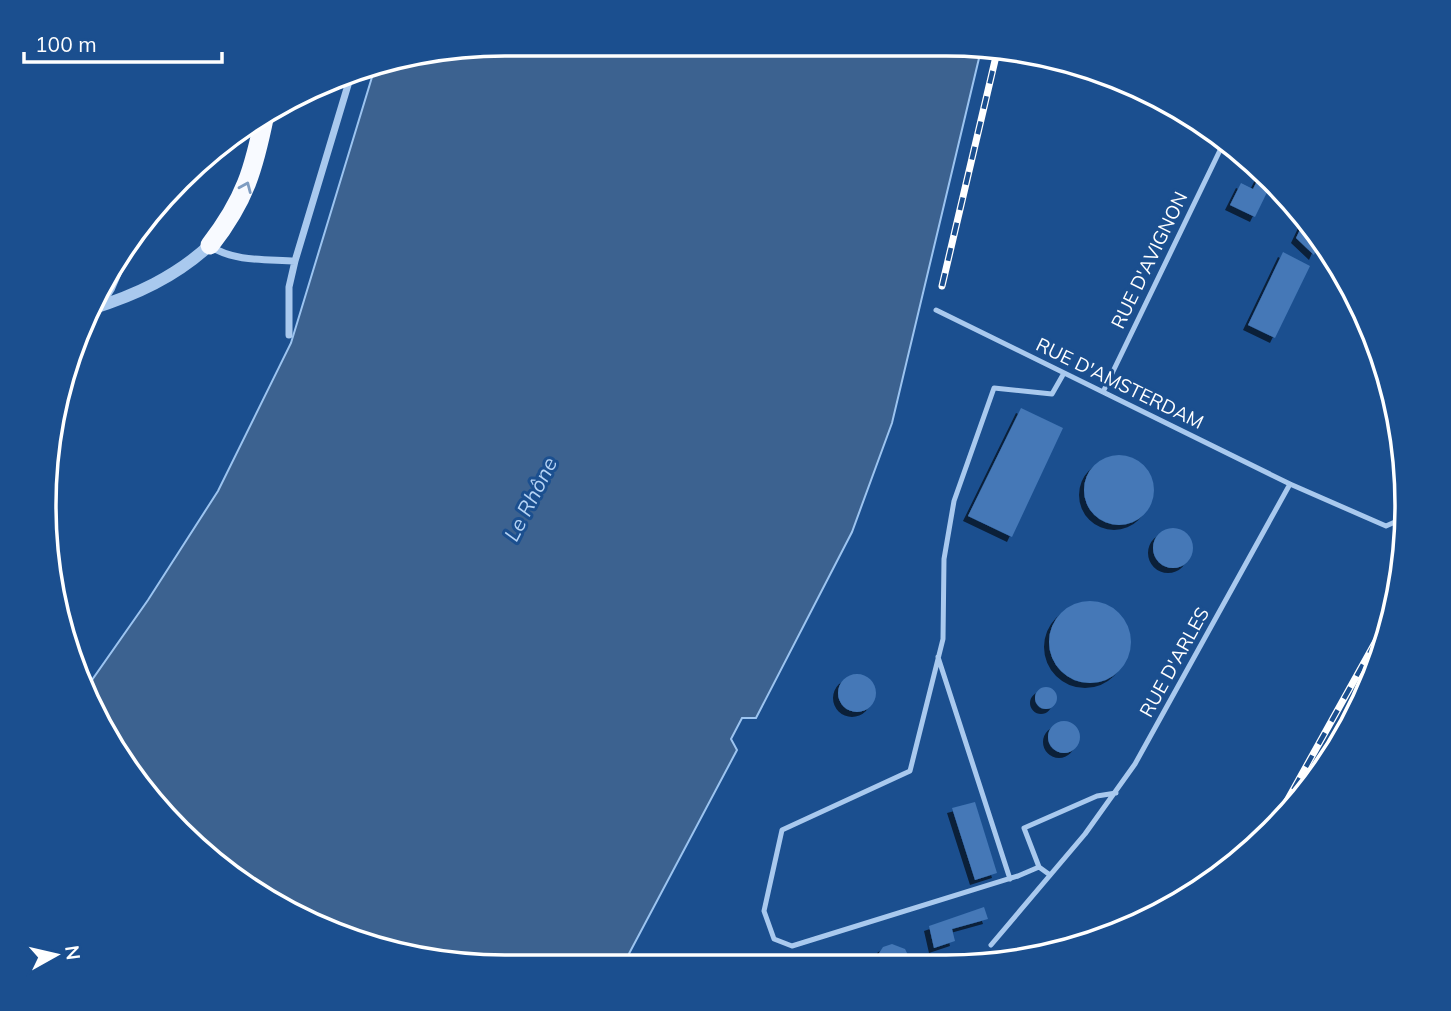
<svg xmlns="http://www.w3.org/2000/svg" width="1451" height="1011" font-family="Mulish,sans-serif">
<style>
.water{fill:#3c6290;stroke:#9cc4f0;stroke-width:2}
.building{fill:#4478b7;filter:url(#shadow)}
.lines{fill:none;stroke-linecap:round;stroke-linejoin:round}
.service{stroke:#a9c9ee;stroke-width:5}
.minor{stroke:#a9c9ee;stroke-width:7}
.tertiary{stroke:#a9c9ee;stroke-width:12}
.trunk{stroke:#f8faff;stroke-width:19}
.rail-casing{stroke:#fff;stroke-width:7}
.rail{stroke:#1b4f8f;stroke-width:4.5;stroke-dasharray:13;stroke-linecap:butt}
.oneway{stroke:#7e9cc1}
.labels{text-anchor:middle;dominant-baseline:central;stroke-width:6;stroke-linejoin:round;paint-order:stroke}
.street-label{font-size:19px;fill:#fff;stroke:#1b4f8f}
.water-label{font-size:21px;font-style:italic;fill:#b5d3f5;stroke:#1b4f8f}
.rim{fill:none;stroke:#fff;stroke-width:3.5}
</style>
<defs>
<filter id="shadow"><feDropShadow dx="-5" dy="5" stdDeviation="0" flood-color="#0009"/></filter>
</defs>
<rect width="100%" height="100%" fill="#1b4f8f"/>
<path class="water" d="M506 44 979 52 980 54 892 423 852 532 756 718H742L731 739 737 750 623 965 506 967 415 958 328 932 249 889 179 832 92 710 85 690 148 600 218 491 291 343 376 64 386 60Z"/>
<path class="building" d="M1262 171 1273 180 1255 217 1230 205 1241 183 1253 189Z
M1305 219 1321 239 1314 255 1296 238Z
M1283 252 1310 266 1275 338 1248 325Z
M1021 408 1063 428 1012 537 968 516Z
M1084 490a35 35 0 1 1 70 0a35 35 0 1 1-70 0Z
M1153 548a20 20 0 1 1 40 0a20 20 0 1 1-40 0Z
M1049 642a41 41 0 1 1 82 0a41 41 0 1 1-82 0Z
M838 693a19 19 0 1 1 38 0a19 19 0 1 1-38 0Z
M1035 698a11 11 0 1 1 22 0a11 11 0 1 1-22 0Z
M1048 737a16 16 0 1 1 32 0a16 16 0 1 1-32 0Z
M975 802 997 873 975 880 952 808Z
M984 907 988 919 952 929 955 941 934 948 929 926Z
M892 944 905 949 911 961H874L883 947Z"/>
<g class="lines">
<path class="service" d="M936 310 1290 484
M1103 392 1224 142
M938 657 1010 879
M1039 867 1018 876 792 946 774 939 764 911 782 830 910 771 943 639 944 559 954 501 994 388 1052 394 1064 373
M1050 875 1039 867 1024 828 1097 796 1116 793
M991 945 1085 834 1135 764 1290 484 1386 526 1406 517"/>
<path class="minor" d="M212 247C234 262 269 259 295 261L351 75
M289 335V287L295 261"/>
<path class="tertiary" d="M97 307 109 288 119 265
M91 309C136 295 175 277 210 245"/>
<path class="trunk" d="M210 245C245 200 254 169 265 114"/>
<g class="rail-casing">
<path id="rail" d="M942 286 997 52
M1268 835 1395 607"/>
</g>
<use href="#rail" class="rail"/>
</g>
<defs><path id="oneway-chevron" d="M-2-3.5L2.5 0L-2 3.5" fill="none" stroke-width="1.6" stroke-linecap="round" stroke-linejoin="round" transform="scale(1.75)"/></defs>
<use class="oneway" href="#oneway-chevron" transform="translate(246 187) rotate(-67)"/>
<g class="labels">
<g class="street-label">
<text transform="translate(1149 260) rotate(-64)">RUE D'AVIGNON</text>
<text transform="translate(1120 383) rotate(26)">RUE D'AMSTERDAM</text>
<text transform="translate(1174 662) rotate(-61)">RUE D'ARLES</text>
</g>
<g class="water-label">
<text transform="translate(530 499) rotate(-63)">Le Rhône</text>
</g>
</g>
<path d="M0 0H1451V1011H0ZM505 56H946A449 449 0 0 1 1395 505V506A449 449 0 0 1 946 955H505A449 449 0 0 1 56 506V505A449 449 0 0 1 505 56Z" fill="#1b4f8f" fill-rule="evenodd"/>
<path class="rim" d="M505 56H946A449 449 0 0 1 1395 505V506A449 449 0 0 1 946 955H505A449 449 0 0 1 56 506V505A449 449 0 0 1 505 56Z"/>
<g transform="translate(56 955) rotate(82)" stroke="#1b4f8f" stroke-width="5" paint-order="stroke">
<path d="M0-5L12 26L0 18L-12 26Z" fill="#ffffff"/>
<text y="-10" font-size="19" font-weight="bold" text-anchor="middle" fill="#ffffff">N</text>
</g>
<path d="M24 52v10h198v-10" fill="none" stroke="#ffffff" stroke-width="3.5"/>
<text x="35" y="52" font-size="21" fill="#ffffff" stroke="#1b4f8f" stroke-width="5" paint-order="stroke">100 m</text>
</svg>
